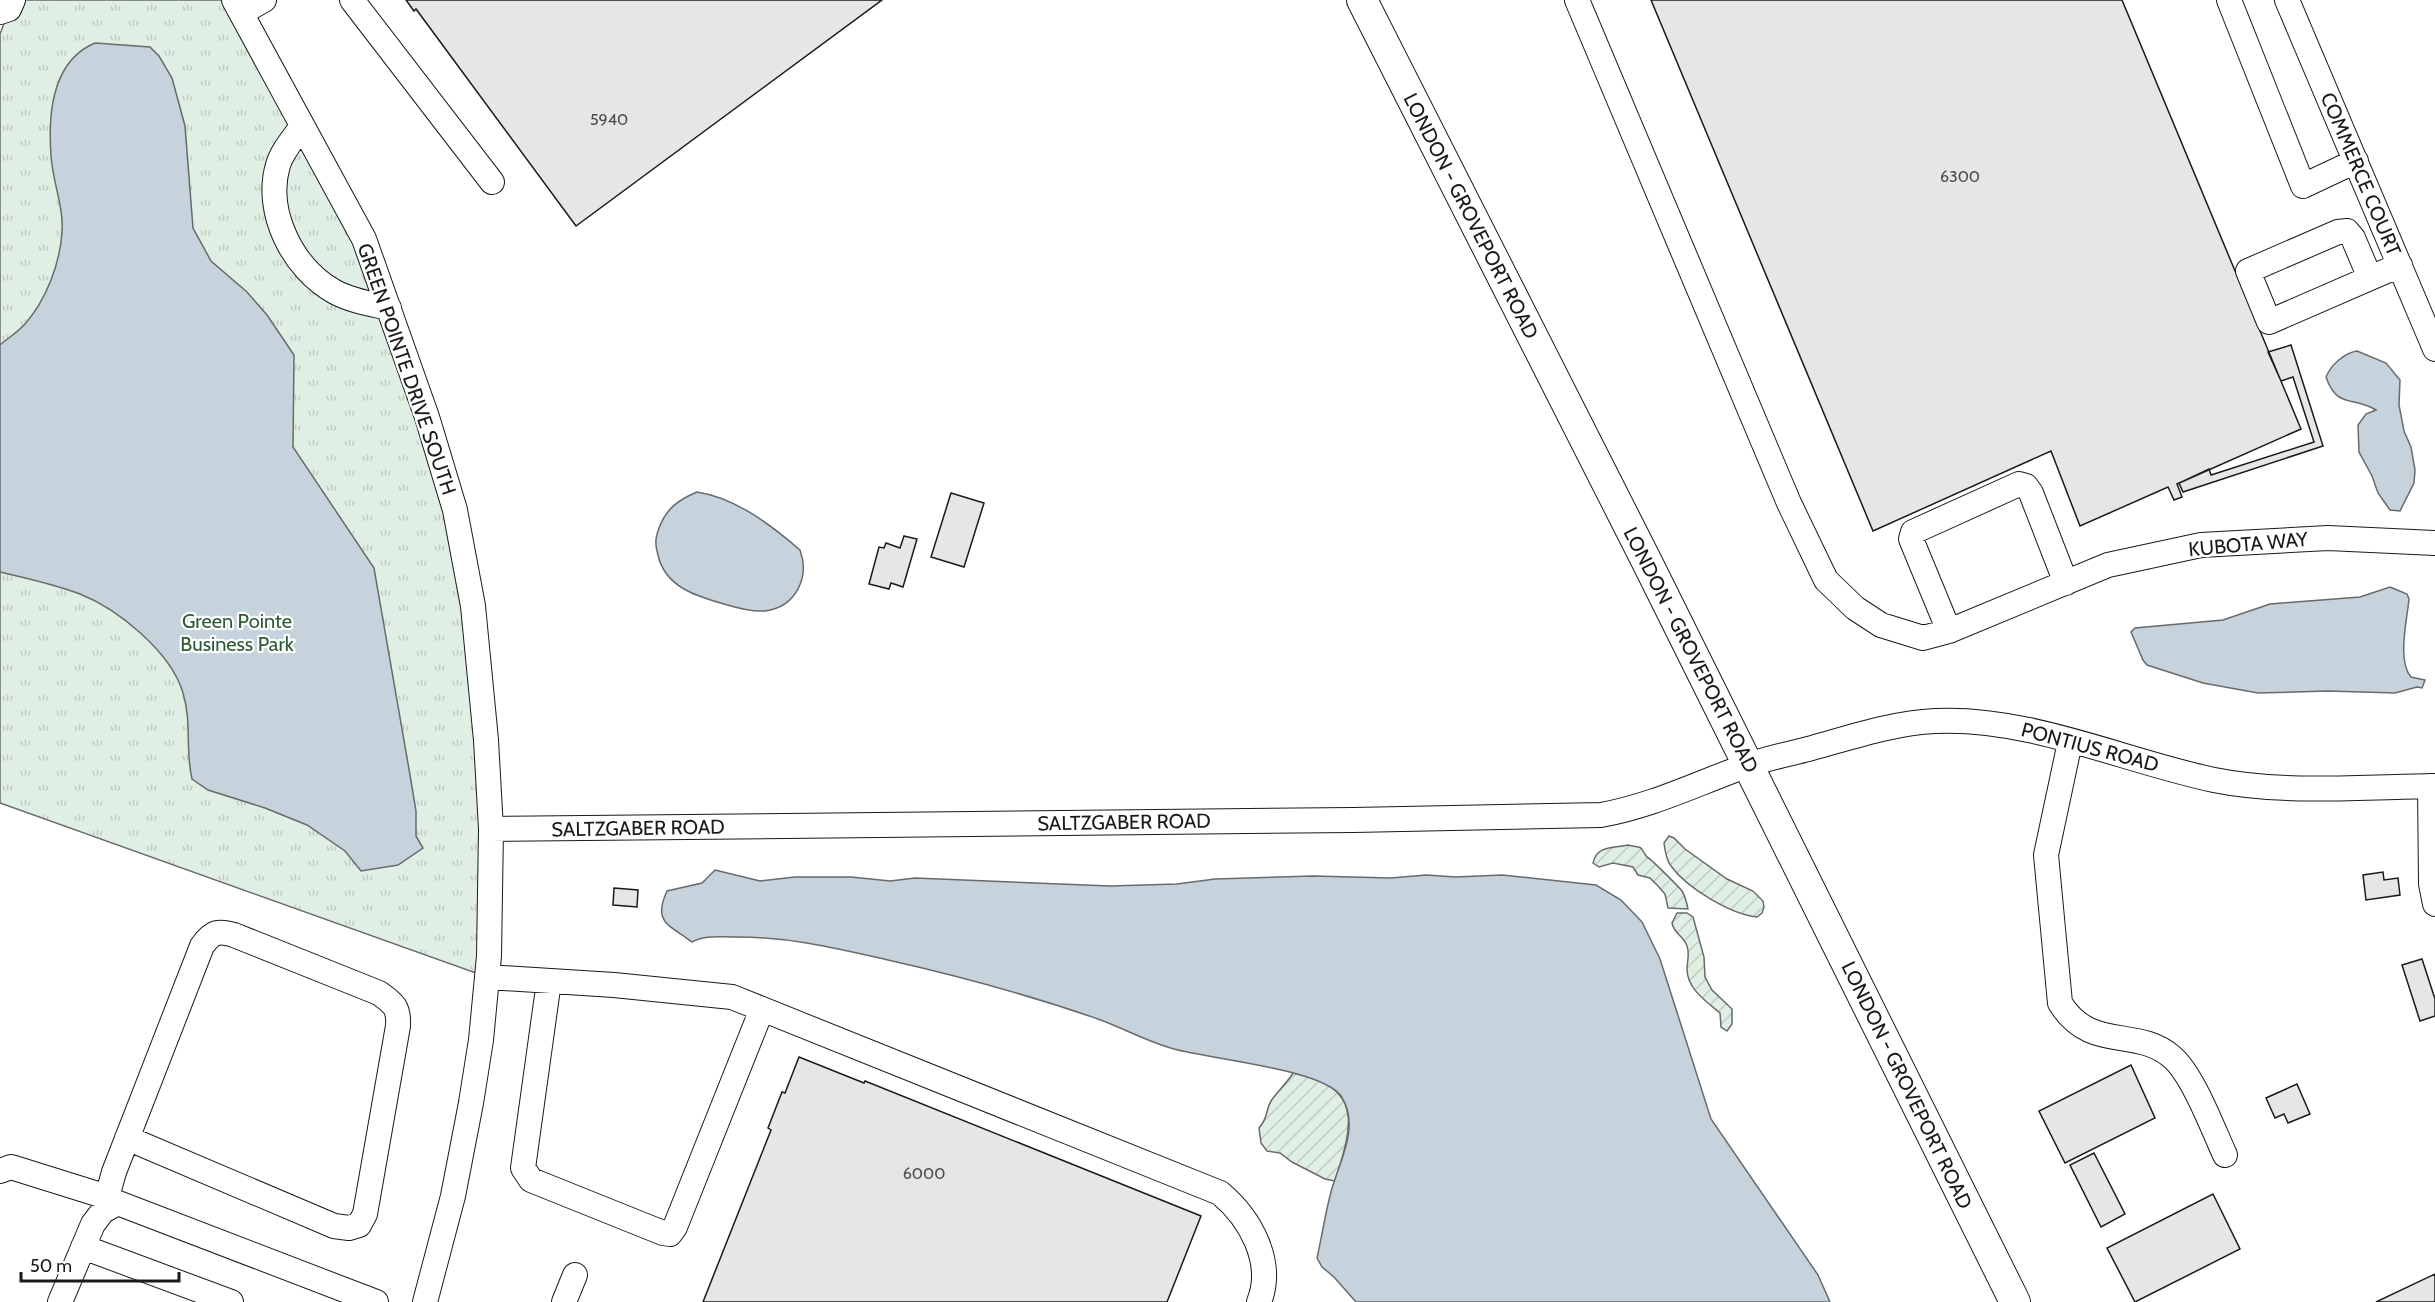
<svg xmlns="http://www.w3.org/2000/svg" width="2435" height="1302" font-family="Cabin,sans-serif">
<style>
.park{fill:url(#park-tufts);stroke:#6a6a6a;stroke-width:1.5}
.garden{fill:url(#garden-furrows);stroke:#6a6a6a;stroke-width:1.5}
.water{fill:#c6d2dc;stroke:#6a6a6a;stroke-width:1.5}
.building{fill:#e6e6e6;stroke:#1a1a1a;stroke-width:1.5}
.lines{fill:none;stroke-linecap:round;stroke-linejoin:round}
.minor-casing{stroke:#1a1a1a;stroke-width:26}
.major-casing{stroke:#1a1a1a;stroke-width:32}
.minor{stroke:#fff;stroke-width:24}
.major{stroke:#fff;stroke-width:30}
.labels{text-anchor:middle;dominant-baseline:central;stroke-width:4.5;stroke-linejoin:round;paint-order:stroke}
.number-label{font-size:16px;fill:#4d4d4d}
.street-label{font-size:20px;fill:#1a1a1a;stroke:#fff}
.park-label{font-size:20px;fill:#2b5a34;stroke:#fff}
</style>
<defs>
<pattern id="park-tufts" width="24" height="20" patternUnits="userSpaceOnUse" patternTransform="scale(1.5)"><rect width="24" height="20" fill="#e0efe3"/><path d="M3 7l-1-3M5 7V3M7 7l1-3M15 17l-1-3M17 17v-4M19 17l1-3" fill="none" stroke="#c0ccc2"/></pattern>
<pattern id="garden-furrows" width="10" height="10" patternUnits="userSpaceOnUse" patternTransform="scale(1.5)"><rect width="10" height="10" fill="#e0efe3"/><path d="M-1 1l2-2M0 10L10 0M9 11l2-2" fill="none" stroke="#c0ccc2"/></pattern>
</defs>
<rect width="100%" height="100%" fill="#fff"/>
<path class="park" d="M13 0H234L364 239 473 606 487 977 0 803V34Z"/>
<path class="garden" d="M1669 836 1674 838 1685 849 1727 879 1753 891 1763 901 1764 907 1762 913 1757 917C1730 914 1687 888 1671 866 1666 860 1665 851 1664 843Z
M1628 845C1646 849 1637 844 1647 857 1651 859 1678 886 1682 891 1685 896 1687 904 1688 909L1668 908 1665 894 1658 886 1650 878 1638 875 1633 867 1613 863 1599 867 1593 863C1597 845 1614 848 1628 845Z
M1677 913H1687L1693 917 1704 957 1705 977 1712 990 1732 1009V1024L1727 1031 1721 1027 1720 1013C1707 1002 1687 989 1687 969 1687 962 1690 953 1687 946 1684 936 1674 934 1672 923Z
M1293 1073C1364 1087 1353 1125 1335 1181L1325 1179 1292 1162 1280 1153 1267 1151 1261 1143 1259 1128C1269 1117 1265 1111 1271 1101 1278 1091 1287 1083 1293 1073Z"/>
<path class="water" d="M95 43 150 47 159 56 172 78 185 126 193 228 211 261 247 292 267 315 294 355 293 447 374 568 410 775 416 811V836L423 848 398 865 361 871 345 851 307 825 265 808 208 790 192 779C185 750 192 722 183 693 171 652 118 609 80 594 54 584 26 578 0 572V345C8 338 18 332 25 324 46 300 60 264 62 232 64 207 52 180 51 155 48 114 52 61 95 43Z
M2357 351 2386 363 2400 380 2399 405 2404 431 2411 447 2415 470 2414 483 2400 511 2390 510 2378 493 2372 476 2359 452 2358 425 2366 414 2376 410C2353 396 2337 409 2326 377 2331 365 2344 353 2357 351Z
M697 492C736 498 771 525 800 550 810 577 796 607 765 611 751 612 737 608 724 604 696 596 665 587 658 555 655 544 655 539 659 528 666 509 678 500 697 492Z
M2390 587 2407 594 2409 599C2407 620 2397 661 2411 677L2425 680 2422 688 2417 687 2395 693 2328 691 2258 693 2203 683 2147 665 2143 660 2131 632 2135 628 2223 620 2270 604 2360 597Z
M715 870 760 881 795 877H851L890 881 915 878 1110 886 1177 884 1215 879 1313 876 1391 878 1426 875 1456 877 1502 875 1596 885 1621 900 1642 922 1660 959 1711 1119 1818 1275 1830 1302H1356L1334 1277 1322 1267 1317 1258C1322 1236 1325 1214 1331 1192 1339 1162 1361 1126 1341 1096 1322 1069 1210 1059 1174 1049 1148 1042 1123 1028 1098 1019 1029 995 959 976 888 960 836 948 786 936 732 937 718 937 704 935 692 942 670 925 652 923 667 891L702 883Z"/>
<path class="building" d="M406 0H882L576 226 416 9 414 11Z
M1651 0H2122L2301 429 2177 484 2182 497 2174 500 2168 487 2080 526 2051 451 1873 531Z
M2291 345 2323 446 2183 492 2179 483 2209 469 2211 475 2314 442 2293 377 2281 381 2268 352Z
M951 493 984 503 964 567 931 557Z
M904 536 917 539 903 587 891 583 889 589 869 584 879 547 884 548 886 543 900 548Z
M2383 872 2384 880 2398 878 2400 895 2366 900 2363 875Z
M614 888 638 890 637 907 613 905Z
M2422 959 2435 999V1016L2420 1021 2402 965Z
M799 1057 864 1083 865 1081 1201 1216 1167 1302H703L771 1130 768 1128 782 1092 785 1093Z
M2131 1065 2155 1118 2065 1163 2039 1111Z
M2297 1084 2310 1114 2288 1123 2284 1114 2275 1118 2266 1098Z
M2094 1153 2125 1214 2101 1227 2070 1165Z
M2213 1194 2240 1249 2135 1302 2107 1248Z
M2435 1274V1302H2376Z"/>
<g class="lines">
<g class="minor-casing">
<path id="minor" d="M234 0 364 239 427 417 455 510 473 606 486 740 491 829 489 956 481 1040 471 1103 453 1196 425 1302
M352 0 492 182
M1577 0 1789 503 1826 580 1855 608 1881 625 1923 638 1949 631
M2229 0 2303 186 2356 161
M2287 0 2435 349
M0 12 9 9 13 0
M241 13 264 0
M302 126C294 138 282 151 278 165 264 212 293 269 335 292 352 301 371 304 389 308
M2370 278 2353 238 2347 231 2338 232 2248 271 2269 322 2400 265
M2066 583 2031 493 2026 486 2019 484 1913 532 1911 539 1949 631 2108 565 2201 545 2328 538 2435 543
M2070 742 2046 855 2060 1003C2091 1053 2136 1026 2172 1057 2193 1075 2213 1129 2225 1155
M2430 786 2431 884 2435 904
M491 829 1353 820 1601 815C1652 806 1698 783 1746 766 1767 758 1790 754 1812 748 1852 737 1893 723 1935 721 2027 716 2124 761 2214 780 2283 794 2364 787 2435 786
M487 977 614 985 732 997 1220 1193C1250 1218 1275 1262 1259 1302
M549 981 523 1168 531 1180 663 1233 670 1234 675 1227 762 1009
M0 1171 11 1167 107 1197
M103 1211 114 1172 202 946C212 932 218 930 234 935L379 993C394 1004 399 1007 398 1026L365 1214 359 1225 349 1228 334 1226 127 1138
M83 1247 231 1302
M60 1302 93 1224 103 1211 118 1203 376 1302
M564 1302 575 1275"/>
</g>
<g class="major-casing">
<path id="major" d="M1362 0 1647 562 2015 1302"/>
</g>
<use href="#minor" class="minor"/>
<use href="#major" class="major"/>
</g>
<g class="labels">
<g class="number-label">
<text x="609" y="119">5940</text>
<text x="1960" y="176">6300</text>
<text x="924" y="1173">6000</text>
</g>
<g class="street-label">
<text transform="translate(2361 174) rotate(67)">COMMERCE COURT</text>
<text transform="translate(1471 216) rotate(63)">LONDON - GROVEPORT ROAD</text>
<text transform="translate(407 369) rotate(71)">GREEN POINTE DRIVE SOUTH</text>
<text transform="translate(2248 544) rotate(-5)">KUBOTA WAY</text>
<text transform="translate(1691 650) rotate(63)">LONDON - GROVEPORT ROAD</text>
<text transform="translate(2090 747) rotate(15)">PONTIUS ROAD</text>
<text transform="translate(1124 822) rotate(-1)">SALTZGABER ROAD</text>
<text transform="translate(638 828) rotate(-1)">SALTZGABER ROAD</text>
<text transform="translate(1907 1085) rotate(64)">LONDON - GROVEPORT ROAD</text>
</g>
<g class="park-label">
<text x="237" y="621">Green Pointe<tspan x="237" dy="23">Business Park</tspan></text>
</g>
</g>
<path d="M21 1272v9h158v-9" fill="none" stroke="#1a1a1a" stroke-width="3"/>
<text x="30" y="1272" font-size="18" fill="#1a1a1a" stroke="#ffffff" stroke-width="4.5" paint-order="stroke">50 m</text>
</svg>
